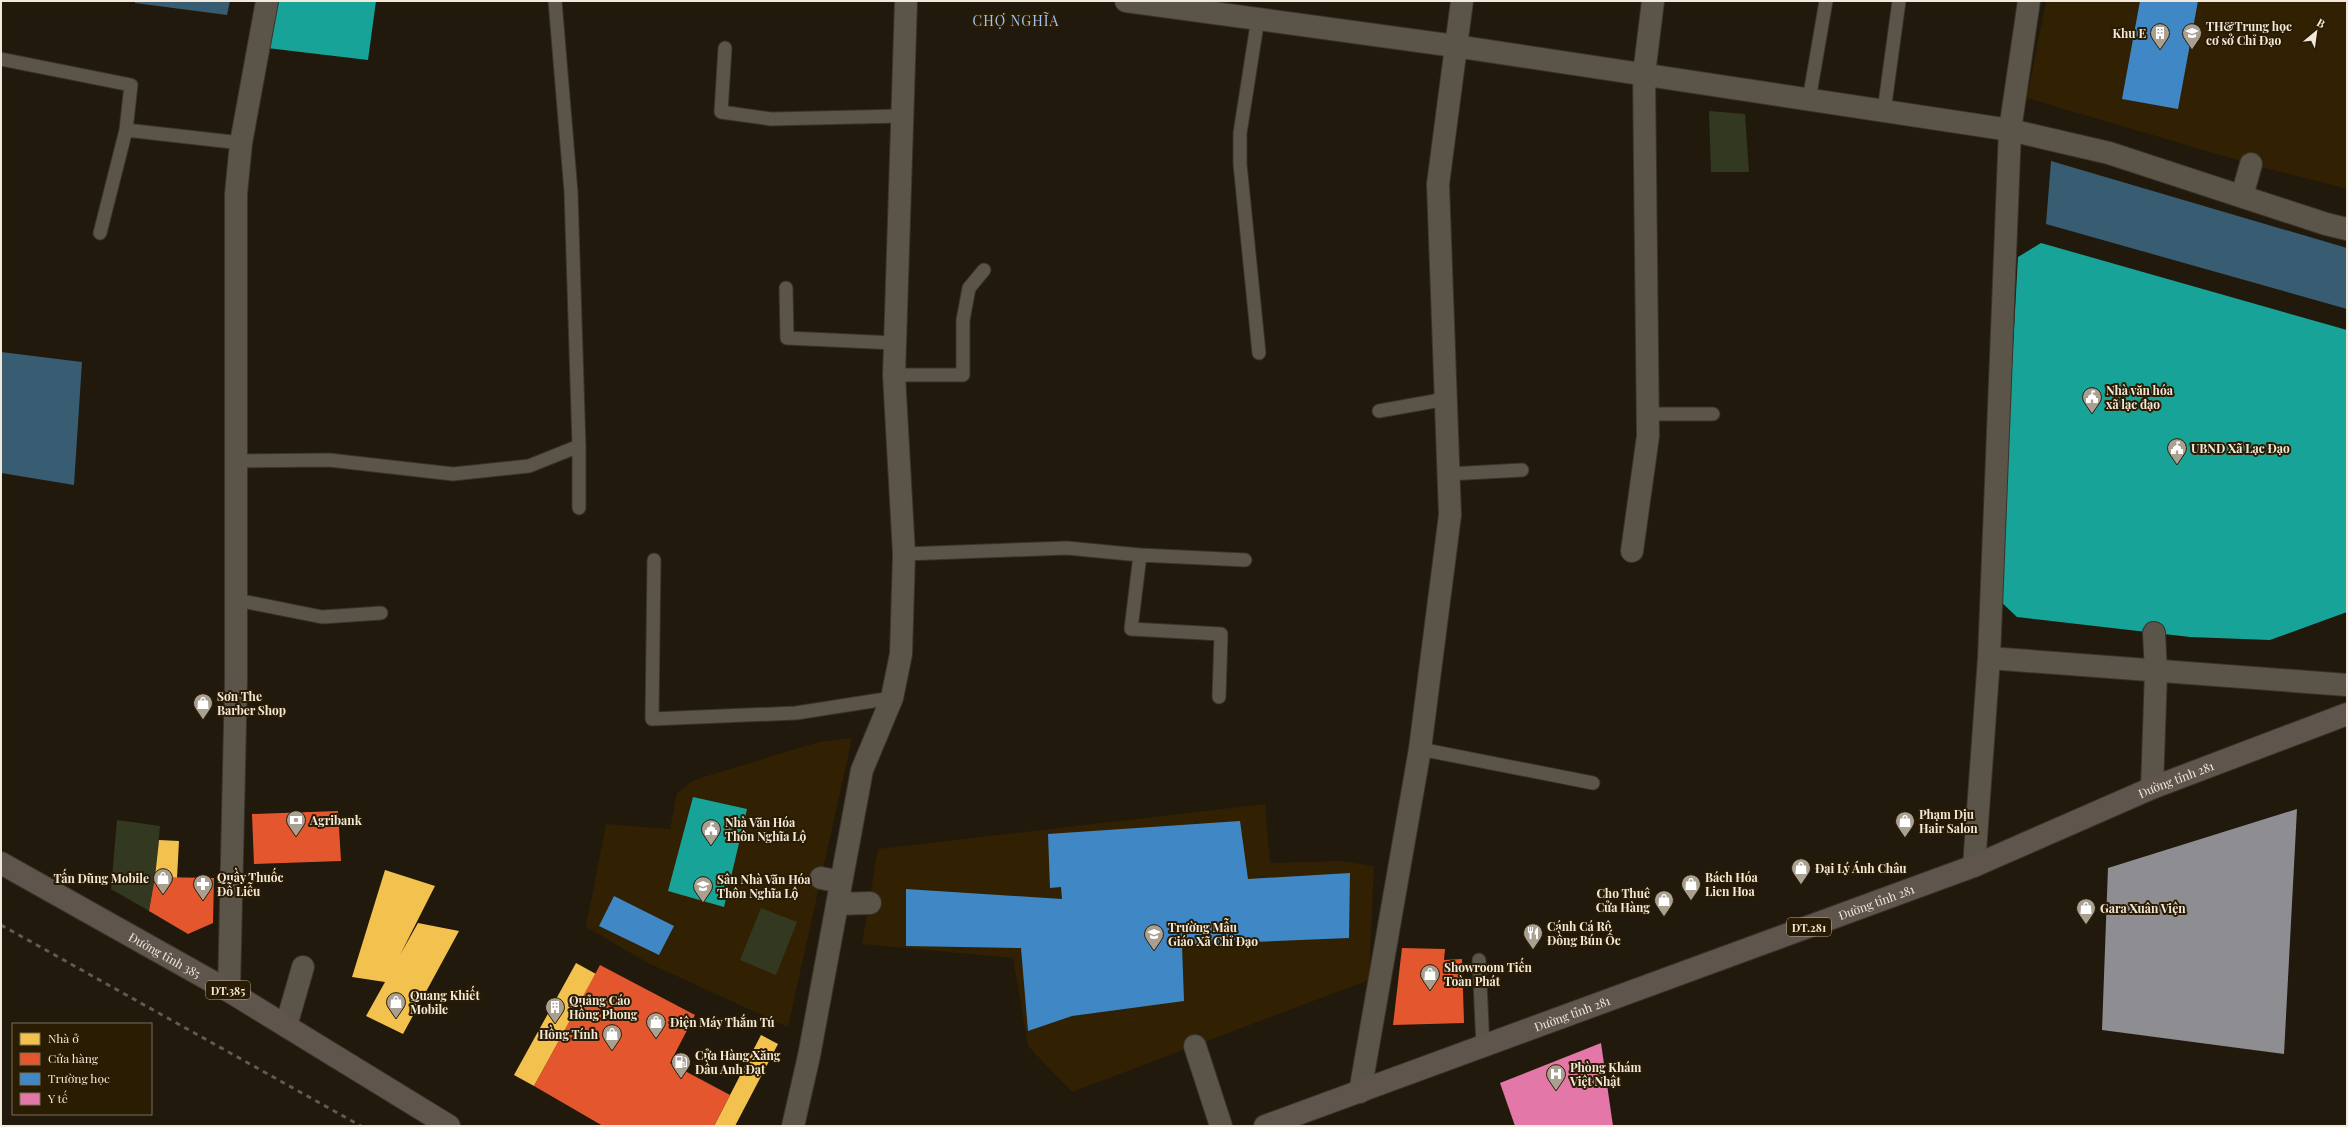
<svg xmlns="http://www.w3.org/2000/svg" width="2348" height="1127" font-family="'Playfair Display',serif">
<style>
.built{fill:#312102}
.green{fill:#323920}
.water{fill:#385c71}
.homes{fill:#f2c14e}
.shops{fill:#e4572e}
.schools{fill:#3f88c5}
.health{fill:#e377a8}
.public{fill:#17a398}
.industry{fill:#8d8d92}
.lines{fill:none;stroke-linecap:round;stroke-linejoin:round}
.lane-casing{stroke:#39332a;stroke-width:15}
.street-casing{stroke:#39332a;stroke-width:24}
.primary-casing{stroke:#39332a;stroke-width:24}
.lane{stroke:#5a5449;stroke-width:13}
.street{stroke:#5a5449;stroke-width:22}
.primary{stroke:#60554c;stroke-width:22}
.rail{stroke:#615a51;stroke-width:3;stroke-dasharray:5 5;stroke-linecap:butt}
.labels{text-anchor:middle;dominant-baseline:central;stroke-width:4;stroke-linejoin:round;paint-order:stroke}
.shield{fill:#2a1c03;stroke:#b7ac9a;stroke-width:1}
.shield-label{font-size:11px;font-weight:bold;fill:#f3e9da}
.poi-label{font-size:12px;font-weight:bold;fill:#f3e9da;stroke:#2a1c03;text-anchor:start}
.street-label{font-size:12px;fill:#f3e9da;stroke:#2a1c03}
.quarter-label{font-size:14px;letter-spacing:1px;fill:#a0c3f5;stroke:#2a1c03}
</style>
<rect width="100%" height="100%" fill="#21190c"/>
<path class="built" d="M2046 1H2347V189L2251 164 2027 98Z
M852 738 788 1027 648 963 586 927 606 824 670 829 677 793 694 780 819 742Z
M1265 804 1270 863 1341 861 1374 866 1369 980 1072 1092 1028 1046 1013 958 862 944 878 849Z"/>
<path class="green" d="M1709 111 1745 114 1749 172H1711Z
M117 820 160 826 155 877 149 911 111 889Z
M761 908 797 922 776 975 740 960Z"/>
<path class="water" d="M135 1H230L227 15 135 3Z
M2051 161 2347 248V309L2046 224Z
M1 352 82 362 74 485 1 473Z"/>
<path class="homes" d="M159 840 179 841 177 878 155 877Z
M385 870 435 886 400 955 418 923 459 931 403 1034 366 1016 385 982 352 977Z
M576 963 596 974 534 1086 514 1075Z
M761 1035 778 1044 735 1126H714Z"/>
<path class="shops" d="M338 811 341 861 254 864 252 814Z
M155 877 214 878 213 923 188 934 149 911Z
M1402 948 1445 949 1444 960 1462 959 1464 1023 1393 1025Z
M600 965 695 1015 670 1063 730 1095 714 1126H603L534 1086Z"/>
<path class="schools" d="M2140 1H2198L2178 109 2122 99Z
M1240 821 1248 879 1350 873 1349 938 1182 945 1184 1001 1072 1016 1028 1031 1021 948 906 946V889L1062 899 1061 887 1050 888 1048 834Z
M614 896 674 926 659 955 599 926Z"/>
<path class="health" d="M1601 1043 1613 1126H1515L1500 1083Z"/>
<path class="public" d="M277 1H376L368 60 267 48Z
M2041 243 2347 330V612L2270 640 2190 637 2017 617 1999 600 2018 257Z
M693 797 747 809 724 907 668 891Z"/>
<path class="industry" d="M2297 809 2284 1054 2102 1030 2108 868Z"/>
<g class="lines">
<g class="lane-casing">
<path id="lane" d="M1258 18 1240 133V164L1259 353
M725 48 721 112 771 119 901 116
M1 59 131 85 126 130 241 143
M1809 100 1826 1
M1884 111 1899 1
M100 233 126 130
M786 288 787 338 895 343
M894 375H963V320L969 288 984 270
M1379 411 1446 399
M1647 414H1713
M236 461 329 460 453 474 529 466 579 446 571 192 555 1
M1449 474 1522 470
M579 508V446
M904 554 1067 548 1140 555 1131 629 1221 634 1219 697
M1140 555 1245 560
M654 560 652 719 796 713 892 698
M237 600 322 617 381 613
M1420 749 1593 783
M1479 960 1483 1047"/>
</g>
<g class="street-casing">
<path id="street" d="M1126 1 1455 46 2010 130 2109 153 2326 224 2347 229
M2242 196 2251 164
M1632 551 1648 436 1644 74 1653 1
M1989 658 2347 685
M2152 788 2156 672 2154 633
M1974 866 1989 658 2010 130 2029 1
M821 878 841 882
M837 904 870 903
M229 991 236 679V194L241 143 267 1
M286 1026 303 967
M1195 1046 1221 1126
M1360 1092 1420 749 1450 515 1438 184 1462 1
M793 1126 809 1056 862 770 892 698 901 654 904 554 894 375 906 1"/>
</g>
<g class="primary-casing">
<g id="primary">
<path id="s1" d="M1 863 229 991 449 1126"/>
<path id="s2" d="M1265 1126 1974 866 2152 788 2347 714"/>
</g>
</g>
<use href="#lane" class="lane"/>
<use href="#street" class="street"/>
<use href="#primary" class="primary"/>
<path class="rail" d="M1 925 361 1126"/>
</g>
<defs>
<g id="building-pin" transform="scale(1)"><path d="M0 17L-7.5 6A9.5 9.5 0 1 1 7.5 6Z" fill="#aaa092" stroke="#2a1c03"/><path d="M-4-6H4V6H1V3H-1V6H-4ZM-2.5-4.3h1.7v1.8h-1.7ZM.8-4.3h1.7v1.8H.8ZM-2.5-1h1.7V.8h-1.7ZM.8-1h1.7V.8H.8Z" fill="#fff"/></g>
<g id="school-pin" transform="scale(1)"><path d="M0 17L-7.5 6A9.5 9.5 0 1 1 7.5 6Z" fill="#aaa092" stroke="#2a1c03"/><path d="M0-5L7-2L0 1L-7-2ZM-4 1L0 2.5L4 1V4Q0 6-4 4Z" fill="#fff"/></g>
<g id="civic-pin" transform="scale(1)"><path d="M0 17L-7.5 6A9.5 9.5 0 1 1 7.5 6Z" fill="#aaa092" stroke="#2a1c03"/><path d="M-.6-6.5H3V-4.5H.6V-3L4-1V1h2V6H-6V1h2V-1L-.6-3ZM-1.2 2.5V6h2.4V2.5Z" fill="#fff"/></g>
<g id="shop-pin" transform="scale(1)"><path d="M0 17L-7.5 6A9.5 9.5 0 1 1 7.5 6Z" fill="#aaa092" stroke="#2a1c03"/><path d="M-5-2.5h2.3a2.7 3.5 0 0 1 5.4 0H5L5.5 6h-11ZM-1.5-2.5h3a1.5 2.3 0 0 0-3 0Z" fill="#fff"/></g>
<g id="bank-pin" transform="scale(1)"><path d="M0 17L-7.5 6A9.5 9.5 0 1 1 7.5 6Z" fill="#aaa092" stroke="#2a1c03"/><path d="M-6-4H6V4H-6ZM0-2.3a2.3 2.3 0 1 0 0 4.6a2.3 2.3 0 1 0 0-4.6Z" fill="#fff"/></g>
<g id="pharmacy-pin" transform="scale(1)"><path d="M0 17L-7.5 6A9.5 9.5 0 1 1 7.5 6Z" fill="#aaa092" stroke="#2a1c03"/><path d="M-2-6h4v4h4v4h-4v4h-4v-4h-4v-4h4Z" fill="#fff"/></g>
<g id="restaurant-pin" transform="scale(1)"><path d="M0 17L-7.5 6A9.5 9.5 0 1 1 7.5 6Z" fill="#aaa092" stroke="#2a1c03"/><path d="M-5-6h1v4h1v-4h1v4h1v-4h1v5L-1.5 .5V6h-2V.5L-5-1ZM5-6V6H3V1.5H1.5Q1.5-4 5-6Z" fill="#fff"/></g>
<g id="fuel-pin" transform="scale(1)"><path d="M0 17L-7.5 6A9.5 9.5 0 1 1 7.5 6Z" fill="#aaa092" stroke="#2a1c03"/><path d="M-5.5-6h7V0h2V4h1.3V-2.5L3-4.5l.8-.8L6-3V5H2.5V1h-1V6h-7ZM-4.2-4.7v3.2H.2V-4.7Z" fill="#fff"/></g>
<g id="hospital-pin" transform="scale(1)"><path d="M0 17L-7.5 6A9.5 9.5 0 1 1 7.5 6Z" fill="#aaa092" stroke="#2a1c03"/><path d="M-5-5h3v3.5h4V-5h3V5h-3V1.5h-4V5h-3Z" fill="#fff"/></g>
</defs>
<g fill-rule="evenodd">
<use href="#building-pin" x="2160" y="33"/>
<use href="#school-pin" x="2192" y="33"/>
<use href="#civic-pin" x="2092" y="397"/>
<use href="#civic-pin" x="2177" y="448"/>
<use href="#shop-pin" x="203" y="703"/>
<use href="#bank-pin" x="296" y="820"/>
<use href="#shop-pin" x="1905" y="821"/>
<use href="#civic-pin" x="711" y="829"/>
<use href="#shop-pin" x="1801" y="868"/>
<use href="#shop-pin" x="163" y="878"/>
<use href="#pharmacy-pin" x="203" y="884"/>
<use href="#shop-pin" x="1691" y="884"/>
<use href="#school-pin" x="703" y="886"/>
<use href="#shop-pin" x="1664" y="900"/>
<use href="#shop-pin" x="2086" y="908"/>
<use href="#restaurant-pin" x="1533" y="933"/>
<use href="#school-pin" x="1154" y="934"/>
<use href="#shop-pin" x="1430" y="974"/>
<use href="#shop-pin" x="396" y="1002"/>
<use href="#building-pin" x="555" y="1007"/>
<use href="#shop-pin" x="656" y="1022"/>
<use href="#shop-pin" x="612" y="1034"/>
<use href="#fuel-pin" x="681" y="1062"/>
<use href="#hospital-pin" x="1556" y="1074"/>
</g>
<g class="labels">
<g class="shield">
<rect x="1787" y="918" width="44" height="18" rx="3"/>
<rect x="206" y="981" width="44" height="18" rx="3"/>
</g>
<g class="shield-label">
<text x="1809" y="927">ĐT.281</text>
<text x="228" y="990">ĐT.385</text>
</g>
<g class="poi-label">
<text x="2206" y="26">TH&amp;Trung học<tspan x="2206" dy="14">cơ sở Chỉ Đạo</tspan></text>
<text x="2146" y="33" text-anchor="end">Khu E</text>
<text x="2106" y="390">Nhà văn hóa<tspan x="2106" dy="14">xã lạc đạo</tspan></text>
<text x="2191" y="448">UBND Xã Lạc Đạo</text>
<text x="217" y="696">Sơn The<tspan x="217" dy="14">Barber Shop</tspan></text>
<text x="1919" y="814">Phạm Dịu<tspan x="1919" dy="14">Hair Salon</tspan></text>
<text x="310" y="820">Agribank</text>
<text x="725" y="822">Nhà Văn Hóa<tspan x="725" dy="14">Thôn Nghĩa Lộ</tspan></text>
<text x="1815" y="868">Đại Lý Ánh Châu</text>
<text x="217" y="877">Quầy Thuốc<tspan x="217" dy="14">Đỗ Liễu</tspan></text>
<text x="1705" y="877">Bách Hóa<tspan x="1705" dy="14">Lien Hoa</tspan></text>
<text x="149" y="878" text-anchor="end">Tấn Dũng Mobile</text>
<text x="717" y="879">Sân Nhà Văn Hóa<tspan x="717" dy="14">Thôn Nghĩa Lộ</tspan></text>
<text x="1650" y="893" text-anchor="end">Cho Thuê<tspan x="1650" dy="14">Cửa Hàng</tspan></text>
<text x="2100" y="908">Gara Xuân Viện</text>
<text x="1547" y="926">Cánh Cá Rô<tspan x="1547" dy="14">Đồng Bún Ốc</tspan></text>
<text x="1168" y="927">Trường Mẫu<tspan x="1168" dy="14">Giáo Xã Chỉ Đạo</tspan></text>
<text x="1444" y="967">Showroom Tiến<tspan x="1444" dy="14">Toàn Phát</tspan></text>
<text x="410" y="995">Quang Khiết<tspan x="410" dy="14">Mobile</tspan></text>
<text x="569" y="1000">Quảng Cáo<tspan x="569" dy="14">Hồng Phong</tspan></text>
<text x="670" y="1022">Điện Máy Thắm Tú</text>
<text x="598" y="1034" text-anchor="end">Hồng Tính</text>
<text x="695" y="1055">Cửa Hàng Xăng<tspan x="695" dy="14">Dầu Anh Đạt</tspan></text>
<text x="1570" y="1067">Phòng Khám<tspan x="1570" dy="14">Việt Nhật</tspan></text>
</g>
<g class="street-label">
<text stroke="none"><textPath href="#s2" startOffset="975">Đường tỉnh 281</textPath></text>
<text stroke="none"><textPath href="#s2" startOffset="651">Đường tỉnh 281</textPath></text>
<text stroke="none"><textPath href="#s1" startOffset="188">Đường tỉnh 385</textPath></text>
<text stroke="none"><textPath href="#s2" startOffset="327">Đường tỉnh 281</textPath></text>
</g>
<g class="quarter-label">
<text x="1016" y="20">CHỢ NGHĨA</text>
</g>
</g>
<rect width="2348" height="1127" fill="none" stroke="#f3e9da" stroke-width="4"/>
<rect x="12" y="1023" width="140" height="92" fill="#2a1c03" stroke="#7a6e59"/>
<rect x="20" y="1033" width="20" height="12" fill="#f2c14e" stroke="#7a6e59"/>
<text x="48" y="1043" font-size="12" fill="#f3e9da">Nhà ở</text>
<rect x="20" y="1053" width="20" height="12" fill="#e4572e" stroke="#7a6e59"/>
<text x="48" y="1063" font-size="12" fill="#f3e9da">Cửa hàng</text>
<rect x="20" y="1073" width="20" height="12" fill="#3f88c5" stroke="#7a6e59"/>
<text x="48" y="1083" font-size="12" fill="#f3e9da">Trường học</text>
<rect x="20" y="1093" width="20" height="12" fill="#e377a8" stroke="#7a6e59"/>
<text x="48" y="1103" font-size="12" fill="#f3e9da">Y tế</text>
<g transform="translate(2316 32) rotate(29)" stroke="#2a1c03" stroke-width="3" paint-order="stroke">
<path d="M0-3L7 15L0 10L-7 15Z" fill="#f3e9da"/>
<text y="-6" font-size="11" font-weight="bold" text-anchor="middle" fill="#f3e9da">B</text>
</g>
</svg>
